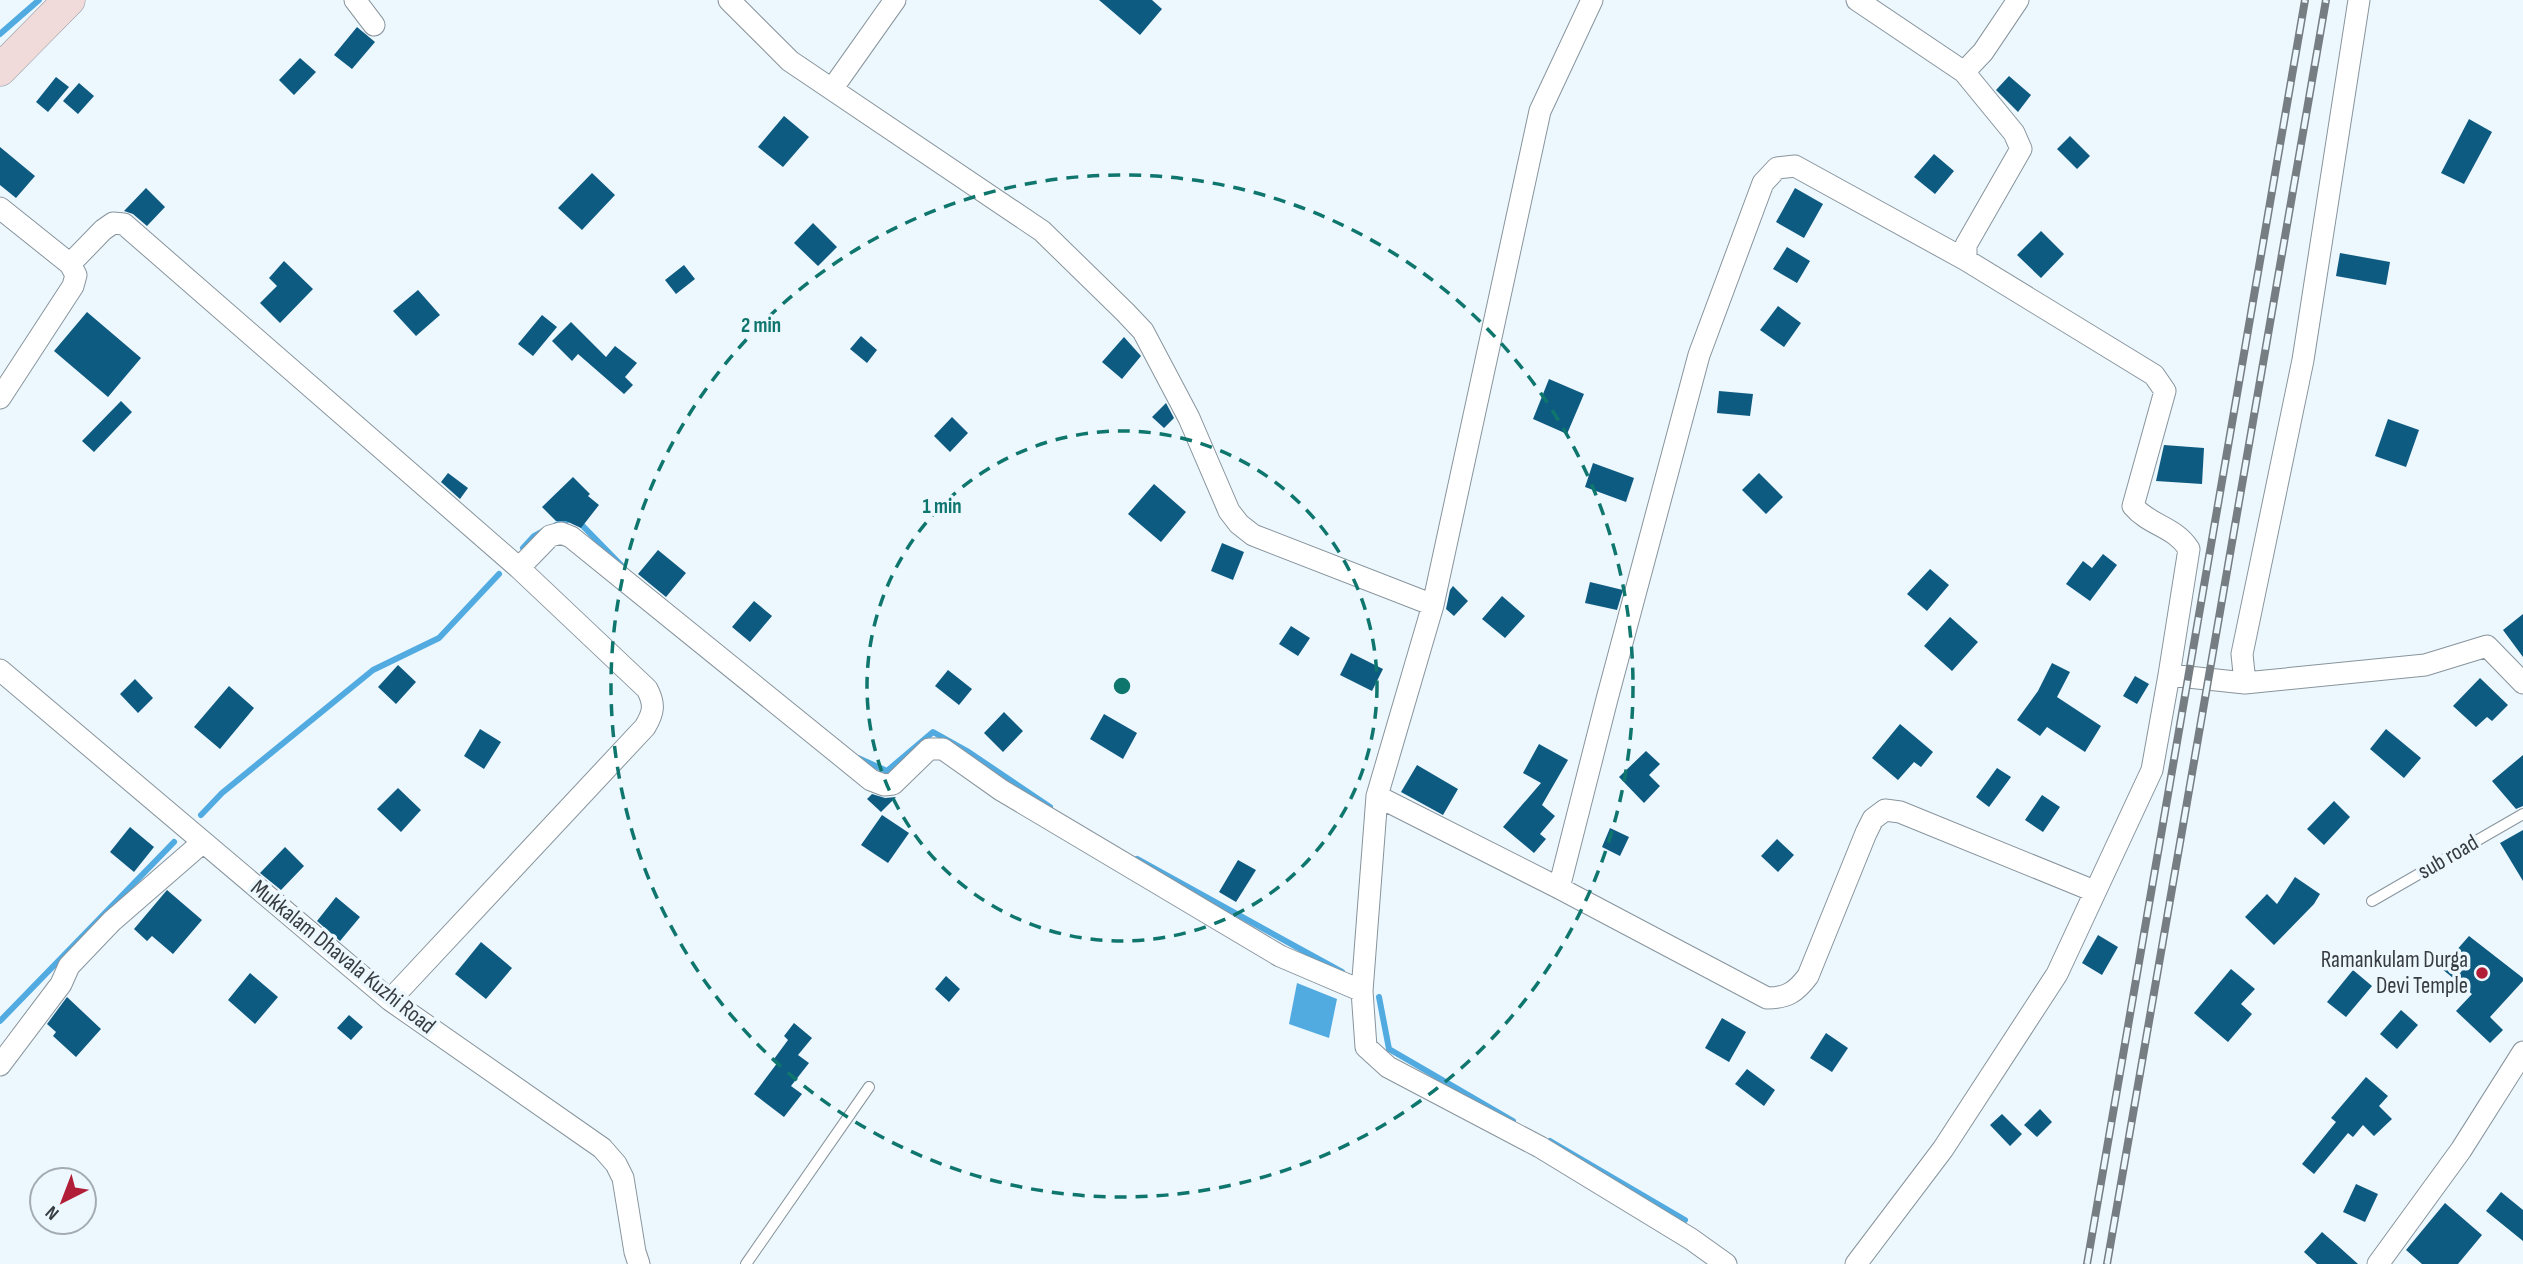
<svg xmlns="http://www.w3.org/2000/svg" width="2523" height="1264" font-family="'Sofia Sans Condensed',sans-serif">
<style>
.water{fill:#51abe1}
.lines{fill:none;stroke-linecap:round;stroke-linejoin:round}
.stream{stroke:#51abe1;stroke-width:6}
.building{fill:#0e5b82}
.lane-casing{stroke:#88949c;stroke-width:12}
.street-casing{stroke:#88949c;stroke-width:23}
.secondary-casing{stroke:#88949c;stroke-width:33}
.lane{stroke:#fff;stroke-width:10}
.street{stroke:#fff;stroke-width:21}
.secondary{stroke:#f1dada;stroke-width:32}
.rail-casing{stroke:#777e83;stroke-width:8}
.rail{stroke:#ecf7fe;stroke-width:5;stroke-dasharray:16;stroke-linecap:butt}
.ring{fill:none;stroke:#0f766e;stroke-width:3.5;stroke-dasharray:12 9}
.poi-dot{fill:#b11e37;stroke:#ecf7fe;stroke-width:2.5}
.labels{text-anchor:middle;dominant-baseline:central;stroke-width:7;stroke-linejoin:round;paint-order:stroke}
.street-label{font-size:23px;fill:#373c40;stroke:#ecf7fe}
.poi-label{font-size:23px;fill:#373c40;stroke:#ecf7fe;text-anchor:end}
.centre{fill:#0f766e;stroke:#ecf7fe;stroke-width:3.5}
.ring-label{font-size:21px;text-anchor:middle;font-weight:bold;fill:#0f766e;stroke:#ecf7fe;stroke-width:7;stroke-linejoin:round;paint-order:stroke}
</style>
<rect width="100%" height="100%" fill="#ecf7fe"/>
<path class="water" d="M1297 983 1337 999 1329 1038 1289 1024Z"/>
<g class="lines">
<path class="stream" d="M0 34 39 0
M556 525 574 517 622 566
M523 548 534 536 543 531
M858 758 887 771 933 732 967 751 1050 807
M201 815 222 793 373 670 439 638 499 574
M1137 859 1342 972
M1379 997 1389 1049 1513 1121
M0 1021 174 842
M1550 1141 1685 1220"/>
</g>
<path class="building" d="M1099 0H1152L1162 9 1140 35Z
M357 27 375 42 352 69 334 55Z
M300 58 316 72 294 95 279 80Z
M2009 76 2031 95 2018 112 1996 90Z
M56 77 69 87 48 112 36 102Z
M79 83 94 96 78 114 63 101Z
M784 116 809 137 783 167 758 147Z
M2469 119 2492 132 2464 184 2441 173Z
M2070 136 2090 156 2077 169 2057 149Z
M0 147 35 176 16 198 0 185Z
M1934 154 1954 171 1935 194 1914 177Z
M592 173 615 195 582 230 558 208Z
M146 188 165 207 147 226 133 214 124 211Z
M1795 188 1823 204 1804 238 1776 222Z
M813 223 837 247 818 266 794 243Z
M2041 231 2064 254 2041 278 2017 255Z
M1787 247 1810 261 1797 283 1773 269Z
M2340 253 2390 262 2386 285 2336 276Z
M284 261 313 289 280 323 260 303 277 286 269 278Z
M684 265 695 279 676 294 665 280Z
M418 290 440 315 416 336 393 311Z
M1778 306 1801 323 1784 347 1760 330Z
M87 312 141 358 108 397 54 351Z
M542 315 557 327 533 356 518 344Z
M571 322 606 357 615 346 637 363 625 377 633 385 624 394 578 354 572 361 552 341Z
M861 336 877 350 867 363 850 349Z
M1124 337 1141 356 1122 379 1102 362Z
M1549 379 1584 394 1567 434 1533 419Z
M1719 391 1753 394 1750 416 1717 413Z
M121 401 132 412 94 452 82 441Z
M1166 403 1174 418 1164 428 1152 417Z
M952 417 968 433 950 452 934 436Z
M2388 419 2419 430 2406 467 2375 456Z
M2164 445 2204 448 2202 484 2156 481Z
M1593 463 1634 478 1626 502 1585 487Z
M448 473 468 488 460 499 441 482Z
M1759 473 1783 497 1766 514 1742 490Z
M573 477 590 494 588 496 599 505 581 528 566 521H556L542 507Z
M1154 484 1186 512 1161 542 1128 514Z
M1222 543 1244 552 1233 580 1211 571Z
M658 550 686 573 666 597 638 574Z
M2103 554 2117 565 2090 601 2066 584 2083 561 2092 568Z
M1930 569 1949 585 1927 611 1907 594Z
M1590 582 1623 590 1617 610 1585 603Z
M1453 586 1468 601 1454 616 1446 609 1450 590Z
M1502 596 1525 616 1505 638 1482 619Z
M754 601 772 616 750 642 732 627Z
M2523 614V657L2503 630Z
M1950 617 1978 642 1952 671 1924 646Z
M1291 626 1310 638 1298 656 1279 644Z
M1351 653 1383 669 1372 691 1340 675Z
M2052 663 2070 672 2057 697 2101 726 2085 752 2047 727 2040 736 2017 720 2038 691Z
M398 665 416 682 396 704 378 687Z
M948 670 972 689 959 705 935 686Z
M2135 676 2149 684 2137 704 2123 696Z
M2480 678 2508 705 2492 721 2487 717 2476 727 2453 706Z
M135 679 153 698 138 713 120 694Z
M229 686 254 708 220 749 194 727Z
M1004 712 1023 731 1003 752 984 733Z
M1104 714 1137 733 1123 759 1090 739Z
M1900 724 1933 752 1921 767 1914 762 1898 780 1872 758Z
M480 729 501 742 484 769 464 756Z
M2386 729 2421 758 2404 778 2370 749Z
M1539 744 1568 760 1542 805 1555 816 1540 834 1546 839 1534 853 1503 827 1541 783 1523 773Z
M1646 751 1660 764 1649 775 1660 786 1644 803 1619 777Z
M2523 755V806L2516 809 2492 781Z
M1417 765 1458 789 1443 815 1401 792Z
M1997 768 2011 777 1989 807 1976 797Z
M398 788 421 810 401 832 377 809Z
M872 794 885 798 896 797 881 812 867 799Z
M2042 795 2060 807 2043 832 2025 820Z
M2334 801 2350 817 2324 845 2307 829Z
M882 815 909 833 888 863 861 845Z
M130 827 154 847 134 872 110 852Z
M1610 828 1629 837 1620 856 1602 847Z
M2523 830V881L2500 843Z
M1777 839 1794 855 1778 872 1761 856Z
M285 847 304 866 281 890 260 873Z
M1238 860 1256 870 1236 902 1219 892Z
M2295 877 2320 894 2314 904 2274 945 2245 917 2267 894 2277 904Z
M167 890 202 920 173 954 152 936 147 941 134 929Z
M336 897 360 917 340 941 317 921Z
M2098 935 2118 947 2102 975 2082 963Z
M2469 936 2523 978V981L2490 1017 2503 1030 2490 1043 2456 1011 2472 994 2441 968Z
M481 942 512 968 486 999 455 974Z
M2231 969 2255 989 2241 1004 2252 1014 2228 1042 2194 1013Z
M2353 970 2372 986 2346 1017 2327 1002Z
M250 973 278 997 255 1024 228 1000Z
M946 976 960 989 949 1002 935 989Z
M67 997 101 1029 76 1057 53 1036 56 1032 47 1024Z
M2401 1010 2418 1025 2397 1049 2380 1034Z
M349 1015 363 1027 351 1040 337 1028Z
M1722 1018 1746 1032 1729 1062 1705 1048Z
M794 1023 812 1038 798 1055 809 1063 791 1086 802 1094 784 1117 754 1094 778 1062 774 1059 788 1040 784 1036Z
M1826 1033 1848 1048 1832 1072 1810 1058Z
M1747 1069 1775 1090 1764 1106 1735 1084Z
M2366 1077 2388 1096 2379 1106 2392 1119 2374 1136 2363 1125 2353 1137 2348 1133 2314 1174 2302 1164 2336 1122 2331 1118Z
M2040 1109 2052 1122 2037 1137 2024 1125Z
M2002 1114 2022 1134 2010 1146 1990 1125Z
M2356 1184 2378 1194 2365 1222 2343 1212Z
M2501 1192 2523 1210V1241L2486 1211Z
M2445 1203 2482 1235 2458 1264H2422L2406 1250Z
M2322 1232 2338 1246 2358 1264H2317L2304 1252Z"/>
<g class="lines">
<g class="lane-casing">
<path id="lane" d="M2372 901 2523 814
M746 1264 869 1087"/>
</g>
<g class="street-casing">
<path id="street" d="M355 0 374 25
M729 0 790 61 1042 231 1125 312 1143 331 1189 418 1229 511 1239 524 1253 535 1433 605
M1592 0 1540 111 1433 605 1377 796 1362 991 1366 1047 1388 1067 1540 1147 1691 1239 1726 1264
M1857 0 1964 72
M2018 0 1983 52 1964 72 2014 133 2021 149 1966 245V260L2154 375 2165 391 2133 506C2150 526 2174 526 2189 549L2169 675
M832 89 895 0
M0 208 70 264 76 275 73 286 0 398
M70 264 103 230 113 223 124 224 519 568 647 689C655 704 654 712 645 727L390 1000
M519 568 550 536 561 533 571 537 871 780 884 785 893 784 929 749H943L1001 790 1280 956 1362 991
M0 670 390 1000 602 1148 616 1164 623 1178 635 1252 639 1264
M2245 683 2242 654 2303 360 2359 0
M1377 796 1559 888 1767 998C1787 998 1796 992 1808 976L1866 833 1873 819 1885 810 1900 812 2094 891
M1559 888 1607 699 1699 355 1763 183 1777 168 1795 166 1966 260
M0 1065 61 984 69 966 112 921 203 842
M1856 1264 1943 1149 2057 974 2152 770 2169 675 2245 683 2425 665 2487 646 2523 683
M2378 1264 2461 1150 2523 1052"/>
</g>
<g class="secondary-casing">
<path id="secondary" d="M0 70 69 0"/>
</g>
<use href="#lane" class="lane"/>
<use href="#street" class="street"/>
<use href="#secondary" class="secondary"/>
<g class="rail-casing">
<path id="rail" d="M2087 1264 2305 0
M2107 1264 2326 0"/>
</g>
<use href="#rail" class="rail"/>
</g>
<g class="ring">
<circle cx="1122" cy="686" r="255"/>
<circle cx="1122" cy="686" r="511"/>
</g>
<circle class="poi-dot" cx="2482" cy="973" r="7"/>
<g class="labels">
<g class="street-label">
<text transform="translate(2448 857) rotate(-30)">sub road</text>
<text transform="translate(343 957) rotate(39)">Mukkalam Dhavala Kuzhi Road</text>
</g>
<g class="poi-label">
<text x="2468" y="960">Ramankulam Durga<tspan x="2468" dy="26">Devi Temple</tspan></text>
</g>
</g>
<circle cx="1122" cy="686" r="10" class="centre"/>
<g class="ring-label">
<text x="761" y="332">2 min</text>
<text x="942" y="513">1 min</text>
</g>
<g transform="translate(63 1201) rotate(222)"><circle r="33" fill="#ecf7fe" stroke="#a4acb2" stroke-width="2"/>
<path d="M0-5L12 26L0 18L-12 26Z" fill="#b11e37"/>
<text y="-10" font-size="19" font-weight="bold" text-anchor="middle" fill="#373c40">N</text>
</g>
</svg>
